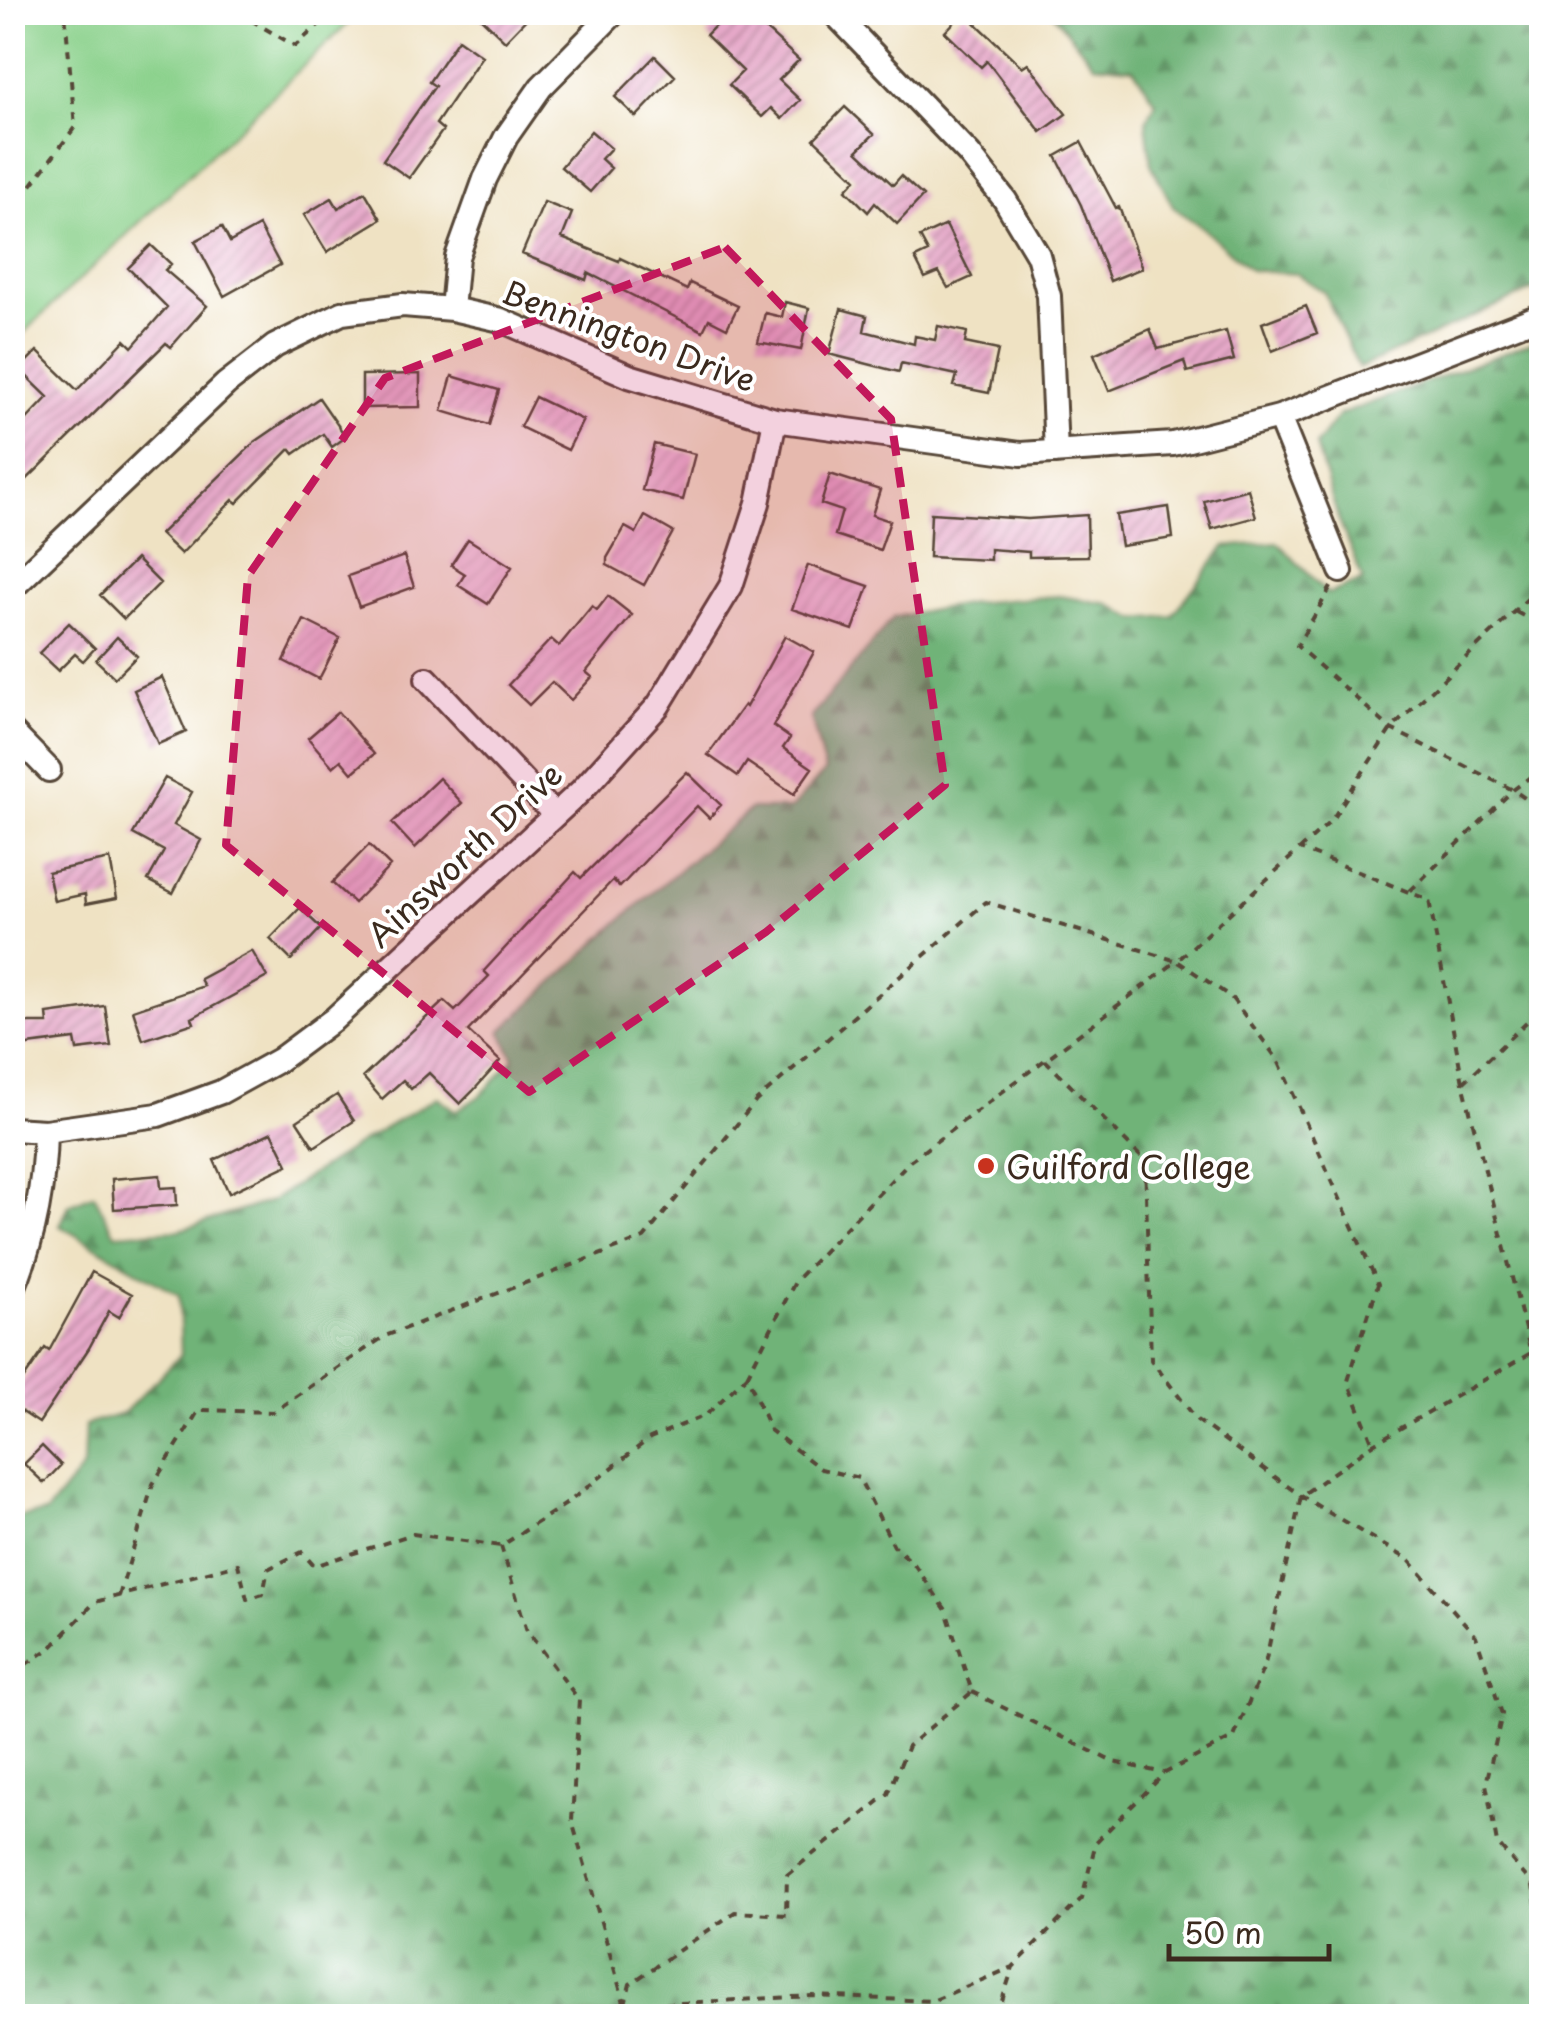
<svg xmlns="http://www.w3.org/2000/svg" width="1554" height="2029" font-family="'Playpen Sans',sans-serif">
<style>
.forest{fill:url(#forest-firs);stroke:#566e4b;stroke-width:2.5}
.green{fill:#8bd18c;stroke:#637e55;stroke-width:2.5}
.building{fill:url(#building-hatch)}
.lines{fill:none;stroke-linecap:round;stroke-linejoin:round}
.street-casing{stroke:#564637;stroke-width:28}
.path{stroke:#564637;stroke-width:4;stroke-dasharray:8 8;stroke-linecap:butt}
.street{stroke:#fff;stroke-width:22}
.marked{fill:#c2185b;fill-opacity:0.2;stroke:#c2185b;stroke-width:8;stroke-dasharray:20 12;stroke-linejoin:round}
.poi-dot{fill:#c8321e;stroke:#fff;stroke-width:4}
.labels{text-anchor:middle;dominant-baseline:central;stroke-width:8;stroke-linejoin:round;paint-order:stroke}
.street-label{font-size:32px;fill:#3b2a1e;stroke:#fff}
.poi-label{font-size:32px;fill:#3b2a1e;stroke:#fff;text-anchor:start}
</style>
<defs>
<pattern id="forest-firs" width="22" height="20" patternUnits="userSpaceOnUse" patternTransform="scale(2.5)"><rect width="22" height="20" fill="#70b378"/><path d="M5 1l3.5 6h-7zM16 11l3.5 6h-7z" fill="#5d9262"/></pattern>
<pattern id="building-hatch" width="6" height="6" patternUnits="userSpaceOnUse" patternTransform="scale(2.5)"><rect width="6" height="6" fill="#e6a9c9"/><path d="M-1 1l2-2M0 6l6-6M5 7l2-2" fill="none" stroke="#bc8aa3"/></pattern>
</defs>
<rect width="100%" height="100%" fill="#fff"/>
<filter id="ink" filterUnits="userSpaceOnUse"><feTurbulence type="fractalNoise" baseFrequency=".01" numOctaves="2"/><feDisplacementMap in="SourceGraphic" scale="20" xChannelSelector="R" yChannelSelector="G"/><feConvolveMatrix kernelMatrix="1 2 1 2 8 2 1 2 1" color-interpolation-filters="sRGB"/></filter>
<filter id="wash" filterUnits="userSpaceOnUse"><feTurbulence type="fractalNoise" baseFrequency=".0048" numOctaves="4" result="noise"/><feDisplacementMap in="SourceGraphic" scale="40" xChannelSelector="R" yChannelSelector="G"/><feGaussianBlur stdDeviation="2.25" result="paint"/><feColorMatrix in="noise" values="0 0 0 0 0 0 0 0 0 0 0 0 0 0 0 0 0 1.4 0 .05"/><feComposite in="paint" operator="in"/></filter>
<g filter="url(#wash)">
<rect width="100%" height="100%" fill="#efe2c3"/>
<path class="forest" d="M1052 13H1541V286L1359 368 1324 292 1297 274 1250 270 1203 228 1173 207 1151 164 1146 121 1156 102 1133 68 1094 64Z
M1541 339V2016H13V1518L46 1513 83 1467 85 1425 123 1414 181 1355 179 1295 60 1226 69 1205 94 1194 115 1234 180 1230 271 1201 358 1144 437 1097 457 1111 481 1095 514 1059 501 1031 623 918 751 809H791L825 771 811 717 894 617 971 603 1059 596 1109 604 1136 619 1172 616 1225 547 1277 542 1328 594 1363 580 1338 518 1316 445 1339 415Z"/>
<path class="green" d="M13 12H359V13L13 343Z"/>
<g id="blocks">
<path class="building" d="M475 12H533L505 41Z
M703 12H747L799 60 779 80 800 100 782 119 771 108 762 117 729 85 743 71 706 35 716 25Z
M964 12 1022 67 1028 63 1066 114 1041 132 987 61 981 67 945 32Z
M458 39 482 56 436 124 443 130 409 178 383 160 435 86 429 82Z
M655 56 675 76 636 117 615 97Z
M845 107 874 134 857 151 893 185 901 176 923 196 897 224 875 203 868 212 846 190 856 179 814 139Z
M591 131 611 148 601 159 611 168 590 192 561 167Z
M1081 142 1116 208 1119 207 1142 268 1110 281 1081 205 1056 156Z
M365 192 381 219 327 252 304 215 332 198 338 208Z
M544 202 572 213 562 238 619 261 620 258 687 290 690 283 738 306 727 328 709 319 703 331 588 273 586 280 522 254Z
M946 225 972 277 948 288 939 272 925 278 915 258 928 252 920 237Z
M259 226 280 265 224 296 195 241 222 227 230 242Z
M151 245 171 264 165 270 207 306 171 347 166 343 12 494V435L48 397 19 369 37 351 77 390 125 340 132 347 167 307 128 268Z
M785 302 809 308 801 350 758 342 765 313 782 317Z
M1306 306 1317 333 1272 351 1262 323Z
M841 309 867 316 864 331 914 344 915 336 935 340 938 326 967 332 965 343 998 350 989 393 954 386 957 375 901 363 899 372 829 354Z
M1150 329 1158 349 1226 331 1234 360 1187 372 1184 361 1109 391 1094 354Z
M420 374V407L362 408V375Z
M452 376 499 390 489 425 442 411Z
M535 397 583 420 568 450 520 427Z
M319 398 346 437 332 447 323 434 294 454 290 449 237 503 233 500 181 554 160 534 255 442Z
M654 444 695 454 683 500 642 490Z
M830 474 880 490 872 515 890 521 880 550 835 535 842 511 821 504Z
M1248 489 1256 517 1212 529 1204 501Z
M1169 507 1173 538 1121 546 1116 515Z
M931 513 1028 519 1087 515 1088 556 1029 557V552L990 549V560L929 557Z
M645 516 673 532 644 585 607 565V558L625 527 636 533Z
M468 539 512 567 488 604 458 585 465 574 451 565Z
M404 556 414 587 359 607 348 576Z
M136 559 160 583 124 619 100 595Z
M808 565 869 586 853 630 792 609Z
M608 596 632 615 586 672 592 677 571 700 552 682 529 705 508 685 551 639 559 646 592 606 597 610Z
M304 620 340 638 319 679 284 661Z
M69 623 95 648 83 661 75 654 58 671 39 653Z
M785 636 814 652 773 726 790 738 783 748 812 768 794 794 747 762 738 776 708 755 744 705 746 707Z
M117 637 137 656 115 678 96 660Z
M162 677 186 732 158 744 134 690Z
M338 712 374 754 352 773 341 760 333 767 308 738Z
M687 772 721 805 709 818 697 806 620 887 613 880 468 1031 500 1061 473 1091 460 1104 429 1073 411 1089 403 1080 382 1099 363 1077 444 1001 455 1011 489 976 484 971 575 872 581 878Z
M165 778 192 792 174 825 201 840 173 893 148 880 164 851 133 834Z
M439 778 462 803 415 848 392 823Z
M369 845 390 866 354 903 332 883Z
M110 859 117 898 86 904 85 894 54 901 48 872Z
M300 908 321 928 291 960 270 939Z
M252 951 267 977 192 1018 194 1023 143 1040 133 1010 204 986 200 979Z
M105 1006 111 1046 77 1050 75 1039 12 1047V1023H48L47 1014Z
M337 1095 354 1121 314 1147 297 1121Z
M272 1132 288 1165 229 1193 214 1160Z
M160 1175 161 1188 176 1187 177 1205 114 1209 112 1179Z
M92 1272 132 1294 119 1317 109 1311 89 1348 39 1423 12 1405V1396L45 1348 49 1351Z
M42 1446 61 1465 44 1483 24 1464Z"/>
</g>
</g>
<g filter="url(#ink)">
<use href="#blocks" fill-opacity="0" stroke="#564637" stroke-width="2.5"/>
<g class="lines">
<g class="street-casing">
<path id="street" d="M833 12 969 154 1005 200 1038 255 1049 296 1056 452
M452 309 457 257 485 179 506 137 541 87 615 12
M1279 417 1341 571
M12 588 226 384 275 346 342 313 403 305 452 309 501 320 629 376 775 420 1021 454 1173 444 1279 417 1542 315
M427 679 554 814
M12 732 49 770
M12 1129 45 1131 158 1115 221 1092 279 1060 334 1019 582 790 658 706 731 586 758 503 775 420
M12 1291C35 1239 44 1187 45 1131"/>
</g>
<path class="path" d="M237 12 295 46 333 12
M12 211 75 127 65 12
M1331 587 1297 646 1391 729 1513 790 1542 810
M1516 612 1542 626
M1410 891 1513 790 1542 768
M1045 1060 1145 1161 1151 1360 1197 1420 1301 1496 1409 1560 1476 1636 1502 1714 1486 1784 1497 1843 1533 1885 1542 1943
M1463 1083 1542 1007
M747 1376 796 1280 910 1161 1177 961 1231 997 1278 1060 1378 1284 1348 1381 1373 1444
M501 1546 527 1631 579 1700 572 1821 625 2006 812 1996 932 2001 1013 1967 1082 1898 1096 1842 1165 1773 1234 1737 1265 1664 1301 1496 1373 1444 1531 1353 1463 1083 1429 900 1300 849
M119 1596 153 1484 199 1410 273 1412 385 1336 644 1238 756 1101 986 902 1177 961 1331 821 1391 729 1542 585
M12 1673 51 1648 95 1602 238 1564 247 1599 263 1594 268 1569 302 1552 314 1566 413 1534 501 1546 566 1504 650 1438 706 1415 747 1376 770 1430 821 1469 859 1478 894 1546 914 1564 946 1610 972 1692 908 1746 888 1794 787 1875 786 1915 735 1912 630 1984 622 2016
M972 1692 1113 1762 1164 1773
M1533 1885 1542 1873
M997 2016 1013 1967"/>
<use href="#street" class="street"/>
</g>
</g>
<path class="marked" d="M725 247 891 419 945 785 766 932 529 1092 226 845 248 576 385 378Z"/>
<circle class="poi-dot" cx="986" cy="1166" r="10"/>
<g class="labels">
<g class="street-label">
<text transform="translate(629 335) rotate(20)">Bennington Drive</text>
<text transform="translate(464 854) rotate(-43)">Ainsworth Drive</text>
</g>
<g class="poi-label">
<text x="1006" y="1166">Guilford College</text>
</g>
</g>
<rect width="1554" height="2029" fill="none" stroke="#fff" stroke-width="50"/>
<path d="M1169 1944v15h160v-15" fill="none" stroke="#3b2a1e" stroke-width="5"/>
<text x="1184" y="1944" font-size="30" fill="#3b2a1e" stroke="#ffffff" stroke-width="8" paint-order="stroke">50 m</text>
</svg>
